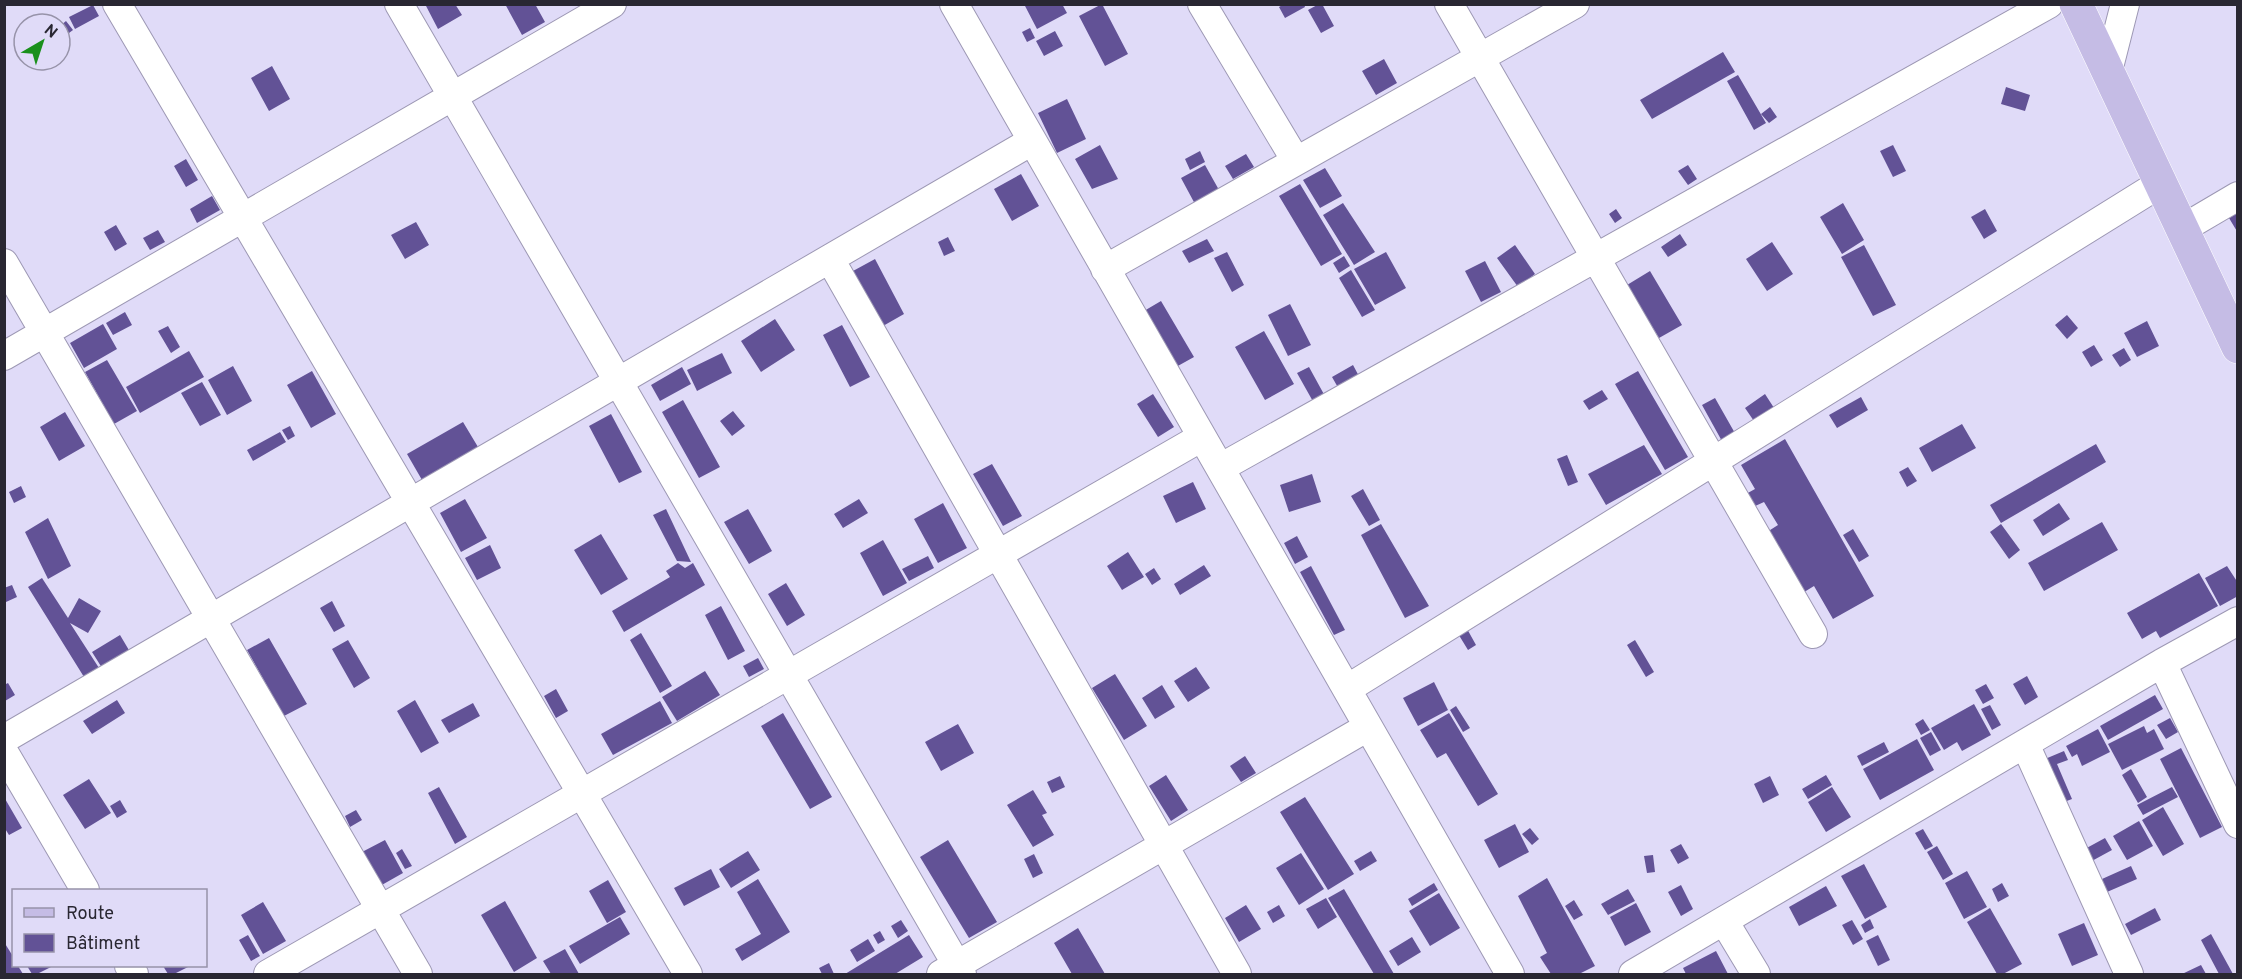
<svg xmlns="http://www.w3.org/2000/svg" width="2242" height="979" font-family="Overpass,sans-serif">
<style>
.building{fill:#625296}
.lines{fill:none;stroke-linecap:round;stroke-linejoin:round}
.minor-casing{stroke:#9d98b4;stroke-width:30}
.major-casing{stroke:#fff;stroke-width:34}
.minor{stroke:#fff;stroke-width:28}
.major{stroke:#c5bce5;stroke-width:33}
</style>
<rect width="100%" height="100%" fill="#e0dbf8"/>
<path class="building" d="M425 4H455L462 15 438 29Z
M505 4H535L545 22 522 35Z
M1024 4H1062L1067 13 1037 29Z
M1102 4 1128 54 1105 66 1079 16Z
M1284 4H1304L1305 7 1285 18 1279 7Z
M1319 4H1322L1334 26 1321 33 1308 10Z
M93 5 99 16 75 29 69 17Z
M66 21 73 30 65 36 60 29V26Z
M1030 28 1035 38 1027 42 1022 32Z
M1055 31 1063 46 1044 56 1036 41Z
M1723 52 1735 72 1652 119 1640 100Z
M1384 59 1397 83 1376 95 1362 71Z
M272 66 290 99 269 111 251 78Z
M1738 75 1766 123 1754 130 1727 81Z
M2006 87 2030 95 2025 111 2001 104Z
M1067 99 1086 139 1057 153 1038 113Z
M1770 107 1777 117 1769 123 1761 114Z
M1100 145 1118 179 1092 189 1075 159Z
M1893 145 1906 171 1893 177 1880 151Z
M1200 151 1205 162 1190 170 1185 159Z
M1246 154 1254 167 1233 179 1225 166Z
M186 159 198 180 186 187 174 166Z
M1205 165 1219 190 1195 204 1181 178Z
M1688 165 1697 179 1688 185 1678 171Z
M1325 168 1342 196 1320 208 1303 180Z
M1021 174 1039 206 1012 221 994 189Z
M1300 184 1342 254 1321 266 1279 196Z
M212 196 220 210 197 223 190 209Z
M1343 203 1375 252 1354 265 1323 215Z
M1843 203 1864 240 1842 254 1820 217Z
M1616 209 1622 218 1615 223 1609 214Z
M1985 209 1997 231 1984 239 1971 217Z
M2238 213V233L2229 218Z
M416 222 429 245 405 259 391 235Z
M116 225 127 244 115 251 104 232Z
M158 230 165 242 150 250 143 238Z
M1680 234 1687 245 1668 257 1661 247Z
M948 237 955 251 944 256 938 242Z
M1207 239 1214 251 1189 263 1182 251Z
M1772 242 1793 274 1767 291 1746 259Z
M1515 245 1535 274 1518 287 1497 258Z
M1864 245 1896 305 1873 316 1841 257Z
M1227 252 1244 285 1232 292 1214 258Z
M1386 252 1406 288 1375 305 1354 269Z
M1344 256 1350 266 1339 273 1333 263Z
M875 259 904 314 883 326 853 271Z
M1485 261 1501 292 1481 302 1465 271Z
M1351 270 1375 310 1362 317 1339 278Z
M1650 271 1682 325 1659 338 1627 285Z
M1161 301 1194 357 1176 367 1144 311Z
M1290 304 1311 345 1288 356 1268 315Z
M125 312 132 325 113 335 106 323Z
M2067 315 2078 328 2067 339 2055 325Z
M775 319 795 350 761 372 741 341Z
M2147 321 2159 346 2137 357 2124 333Z
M103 324 117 349 84 368 70 343Z
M842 325 870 377 850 387 823 335Z
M168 326 180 347 171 353 158 331Z
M1264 331 1294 384 1265 400 1235 347Z
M2094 345 2103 360 2091 367 2082 352Z
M2124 348 2131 360 2120 367 2112 355Z
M189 351 204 377 140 413 126 387Z
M722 353 732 373 697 391 687 370Z
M107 360 137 411 114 424 85 372Z
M1353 365 1361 380 1340 391 1332 377Z
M233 366 252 401 227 415 208 380Z
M682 367 691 384 660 401 651 385Z
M1309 367 1326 398 1315 405 1297 373Z
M312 371 336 414 311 428 287 385Z
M1638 371 1688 457 1665 470 1615 384Z
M202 382 221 415 200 426 181 393Z
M1602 390 1608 399 1589 410 1583 401Z
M1153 394 1174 427 1158 437 1137 404Z
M1765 394 1776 411 1756 424 1745 408Z
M1861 397 1868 410 1837 428 1829 415Z
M1715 398 1736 435 1723 443 1702 405Z
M683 400 720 467 699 478 662 412Z
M733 411 745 426 732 436 720 421Z
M65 412 85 446 59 461 40 427Z
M611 414 642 472 619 483 589 426Z
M463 422 478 447 422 480 407 454Z
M1962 424 1976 448 1932 472 1919 448Z
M290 426 295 436 288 440 282 430Z
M280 432 286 442 253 461 247 450Z
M1785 439 1874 596 1833 619 1814 586 1801 594 1767 532 1778 525 1764 502 1753 507 1746 494 1755 489 1741 465Z
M2096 444 2106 462 2001 523 1990 505Z
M1644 445 1662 474 1606 505 1588 474Z
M1567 455 1578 482 1568 486 1557 459Z
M992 464 1022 516 1003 526 973 474Z
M1908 467 1917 481 1907 487 1899 472Z
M1312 474 1321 502 1289 512 1280 485Z
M1193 482 1206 509 1176 523 1163 496Z
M21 486 26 497 14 503 9 492Z
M1363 489 1380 520 1369 526 1351 496Z
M465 499 487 538 461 552 440 513Z
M859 499 868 513 843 528 834 514Z
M943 503 967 548 938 563 914 519Z
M2059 503 2070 519 2043 536 2033 520Z
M666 509 691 562 677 561 653 515Z
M748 509 772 551 749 564 724 522Z
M48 518 71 566 48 579 25 532Z
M2102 522 2118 550 2044 591 2028 563Z
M1381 524 1429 606 1405 618 1361 535Z
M2001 524 2020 550 2009 559 1990 532Z
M1853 529 1869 556 1859 562 1843 535Z
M601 534 628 579 601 595 574 550Z
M1297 536 1308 557 1295 564 1284 543Z
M883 540 907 583 883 596 860 553Z
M490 545 501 568 477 580 465 558Z
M1128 552 1144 577 1122 590 1107 566Z
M928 556 934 568 909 581 902 569Z
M678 563 685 568 693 563 705 585 624 632 612 611 670 577 666 571Z
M1204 565 1211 576 1180 595 1174 584Z
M1311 566 1345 630 1334 635 1300 572Z
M2227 566 2238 583V596L2220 606 2205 578Z
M1154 568 1161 579 1152 585 1145 574Z
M2199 573 2218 606 2160 638 2156 631 2142 639 2127 613Z
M42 578 68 618 79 598 101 611 88 633 70 623 99 668 84 677 28 587Z
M786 583 805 615 787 626 768 594Z
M12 585 17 597 6 602 4 588Z
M332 601 345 626 334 632 320 608Z
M721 606 745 651 728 660 705 615Z
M1466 627 1476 645 1468 650 1457 632Z
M641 633 672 686 660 693 630 640Z
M120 635 136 662 109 679 92 652Z
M269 638 307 704 284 716 247 650Z
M348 640 370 678 354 688 332 649Z
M1635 640 1654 672 1646 677 1627 645Z
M758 658 764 669 749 677 743 666Z
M1196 667 1210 688 1188 702 1174 681Z
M705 671 720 695 677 721 662 697Z
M1115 674 1147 726 1124 740 1092 688Z
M2027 676 2038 697 2025 705 2013 684Z
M1434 682 1448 710 1418 726 1403 698Z
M8 683 15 695 5 701 4 685Z
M1986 684 1994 698 1983 704 1975 690Z
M1162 685 1175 707 1155 719 1142 698Z
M556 689 568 711 556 718 544 696Z
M2155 695 2163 709 2108 740 2100 726Z
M117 700 125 713 92 734 83 721Z
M415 700 439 743 421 753 397 711Z
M660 701 672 723 613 755 601 734Z
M473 703 480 716 449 733 441 720Z
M1974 704 1991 735 1962 751 1957 742 1944 750 1931 728Z
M1990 705 2001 725 1992 730 1981 709Z
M1456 706 1470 728 1463 732 1450 710Z
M783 713 832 797 810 809 761 726Z
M1449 713 1498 794 1478 806 1446 753 1437 758 1420 730Z
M2170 718 2178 732 2166 739 2157 725Z
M1923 719 1930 730 1921 735 1915 724Z
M958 724 974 753 941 771 925 742Z
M2144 726 2147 733 2154 729 2164 749 2122 770 2108 744Z
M2098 729 2110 752 2082 766 2077 754 2072 757 2066 746Z
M1931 732 1941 750 1930 756 1920 738Z
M1917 739 1934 770 1880 800 1863 769Z
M1884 742 1889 752 1862 766 1857 756Z
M2181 748 2222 827 2200 838 2160 759Z
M2064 751 2068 760 2057 764 2072 799 2064 802 2045 759Z
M1245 756 1256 773 1241 782 1230 766Z
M2131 769 2147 797 2138 803 2122 775Z
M1166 775 1188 810 1171 821 1149 786Z
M1826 775 1832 785 1808 799 1802 789Z
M1060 776 1065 787 1052 793 1047 782Z
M1770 776 1779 795 1763 803 1754 784Z
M89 779 111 813 85 829 63 795Z
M439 787 467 837 455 844 428 793Z
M1832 787 1851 817 1826 832 1808 802Z
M2172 787 2178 797 2143 815 2137 805Z
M1033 790 1047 813 1042 815 1054 835 1033 847 1007 805Z
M4 797 22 828 9 835 4 827Z
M1305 797 1354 874 1328 890 1280 812Z
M120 800 127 812 117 818 110 806Z
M2163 807 2184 844 2163 856 2142 820Z
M356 810 362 820 350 827 345 816Z
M2139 821 2153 846 2127 860 2113 836Z
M1515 824 1529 852 1499 868 1484 840Z
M1530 828 1539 839 1532 845 1522 834Z
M1923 829 1933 846 1925 850 1915 833Z
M2105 838 2112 850 2090 862 2083 850Z
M385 840 403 873 380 886 362 852Z
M948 840 997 922 969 938 920 857Z
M1681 844 1689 858 1678 864 1670 850Z
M1937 846 1953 874 1943 880 1927 852Z
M402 849 412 866 405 869 396 853Z
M748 851 760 870 731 888 719 869Z
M1371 851 1377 861 1360 871 1354 861Z
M1301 853 1324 889 1299 905 1276 868Z
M1034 854 1043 873 1033 878 1024 859Z
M1653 855 1655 872 1647 873 1644 856Z
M1864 864 1887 907 1865 919 1841 876Z
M2131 866 2137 879 2107 892 2102 879Z
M711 869 720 887 684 906 674 888Z
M1967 871 1987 907 1964 919 1945 883Z
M1547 878 1595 966 1579 974H1551L1540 957 1547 953 1518 896Z
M758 879 790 932 742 961 735 949 761 934 737 892Z
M608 880 626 912 607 923 589 891Z
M1434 883 1438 890 1412 906 1408 899Z
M2002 883 2009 896 1998 902 1992 889Z
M1681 885 1693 909 1681 916 1668 892Z
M1826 886 1837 906 1799 926 1789 907Z
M1344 889 1394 974H1374L1328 898Z
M1628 889 1635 901 1608 915 1601 904Z
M1439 893 1460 928 1430 946 1409 911Z
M1326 898 1337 917 1318 929 1306 909Z
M1574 900 1583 915 1574 920 1565 906Z
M505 901 537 958 514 972 481 915Z
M263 902 286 941 263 954 241 915Z
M1636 903 1651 932 1625 946 1610 917Z
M1246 905 1261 929 1239 942 1225 918Z
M1279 905 1285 916 1273 923 1267 912Z
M1990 908 2022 964 2003 974H1997L1967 922Z
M2155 908 2161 920 2131 935 2125 924Z
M620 917 630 934 580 964 569 946Z
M1870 919 1874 928 1865 933 1861 925Z
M901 920 908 931 898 938 891 926Z
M1852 920 1863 939 1853 945 1842 925Z
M2084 923 2098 955 2072 966 2058 934Z
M1078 928 1105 974H1072L1054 943Z
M880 931 885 940 878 944 873 935Z
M2211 934 2233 974H2219L2201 940Z
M248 935 260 956 251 961 239 940Z
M909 935 923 957 895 974H845Z
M1878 935 1890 960 1878 966 1866 941Z
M1412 937 1421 952 1398 966 1389 951Z
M868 939 875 951 857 962 850 950Z
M4 942 14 958V966H18L23 974H4Z
M565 949 579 974H551L543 961Z
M1716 951 1728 974H1686L1683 968Z
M829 963 834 974H822L819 968Z
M2201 965 2206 974H2182Z
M27 966H53L37 974H32Z
M163 966H190L174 974H168Z"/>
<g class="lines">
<g class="minor-casing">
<path id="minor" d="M117 4 688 974
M399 4 962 974
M954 4 1510 974
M1202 4 1296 161
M1449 4 1813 634
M2108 71 2125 4
M2182 229 2238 196
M830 259 1237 974
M4 263 418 974
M1105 269 1575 4
M4 356 612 4
M1220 468 2049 4
M2162 663 2238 824
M1347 689 2161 183
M4 739 1032 141
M2025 744 2129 974
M4 752 85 890
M1724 921 1756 974
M129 966 134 974
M268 974 1202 437
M941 974 1368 727
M1633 974 2162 663 2238 621"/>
</g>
<g class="major-casing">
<path id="major" d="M2076 4 2238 347"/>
</g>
<use href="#minor" class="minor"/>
<use href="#major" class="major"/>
</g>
<rect width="2242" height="979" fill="none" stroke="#292732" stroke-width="12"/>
<rect x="12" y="889" width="195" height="78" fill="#e0dbf8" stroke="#9793a9" stroke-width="1.5"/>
<rect x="24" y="908" width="30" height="9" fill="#c5bce5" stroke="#9793a9" stroke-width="1.5"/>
<text x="66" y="919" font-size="18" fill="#292732">Route</text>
<rect x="24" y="934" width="30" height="18" fill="#625296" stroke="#9793a9" stroke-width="1.5"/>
<text x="66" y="949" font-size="18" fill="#292732">Bâtiment</text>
<g transform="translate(42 42) rotate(39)"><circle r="28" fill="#e0dbf8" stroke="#9793a9" stroke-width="1.5"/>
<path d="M0-4.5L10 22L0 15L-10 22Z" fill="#1a901c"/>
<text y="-9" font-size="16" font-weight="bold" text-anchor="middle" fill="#292732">N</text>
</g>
</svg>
